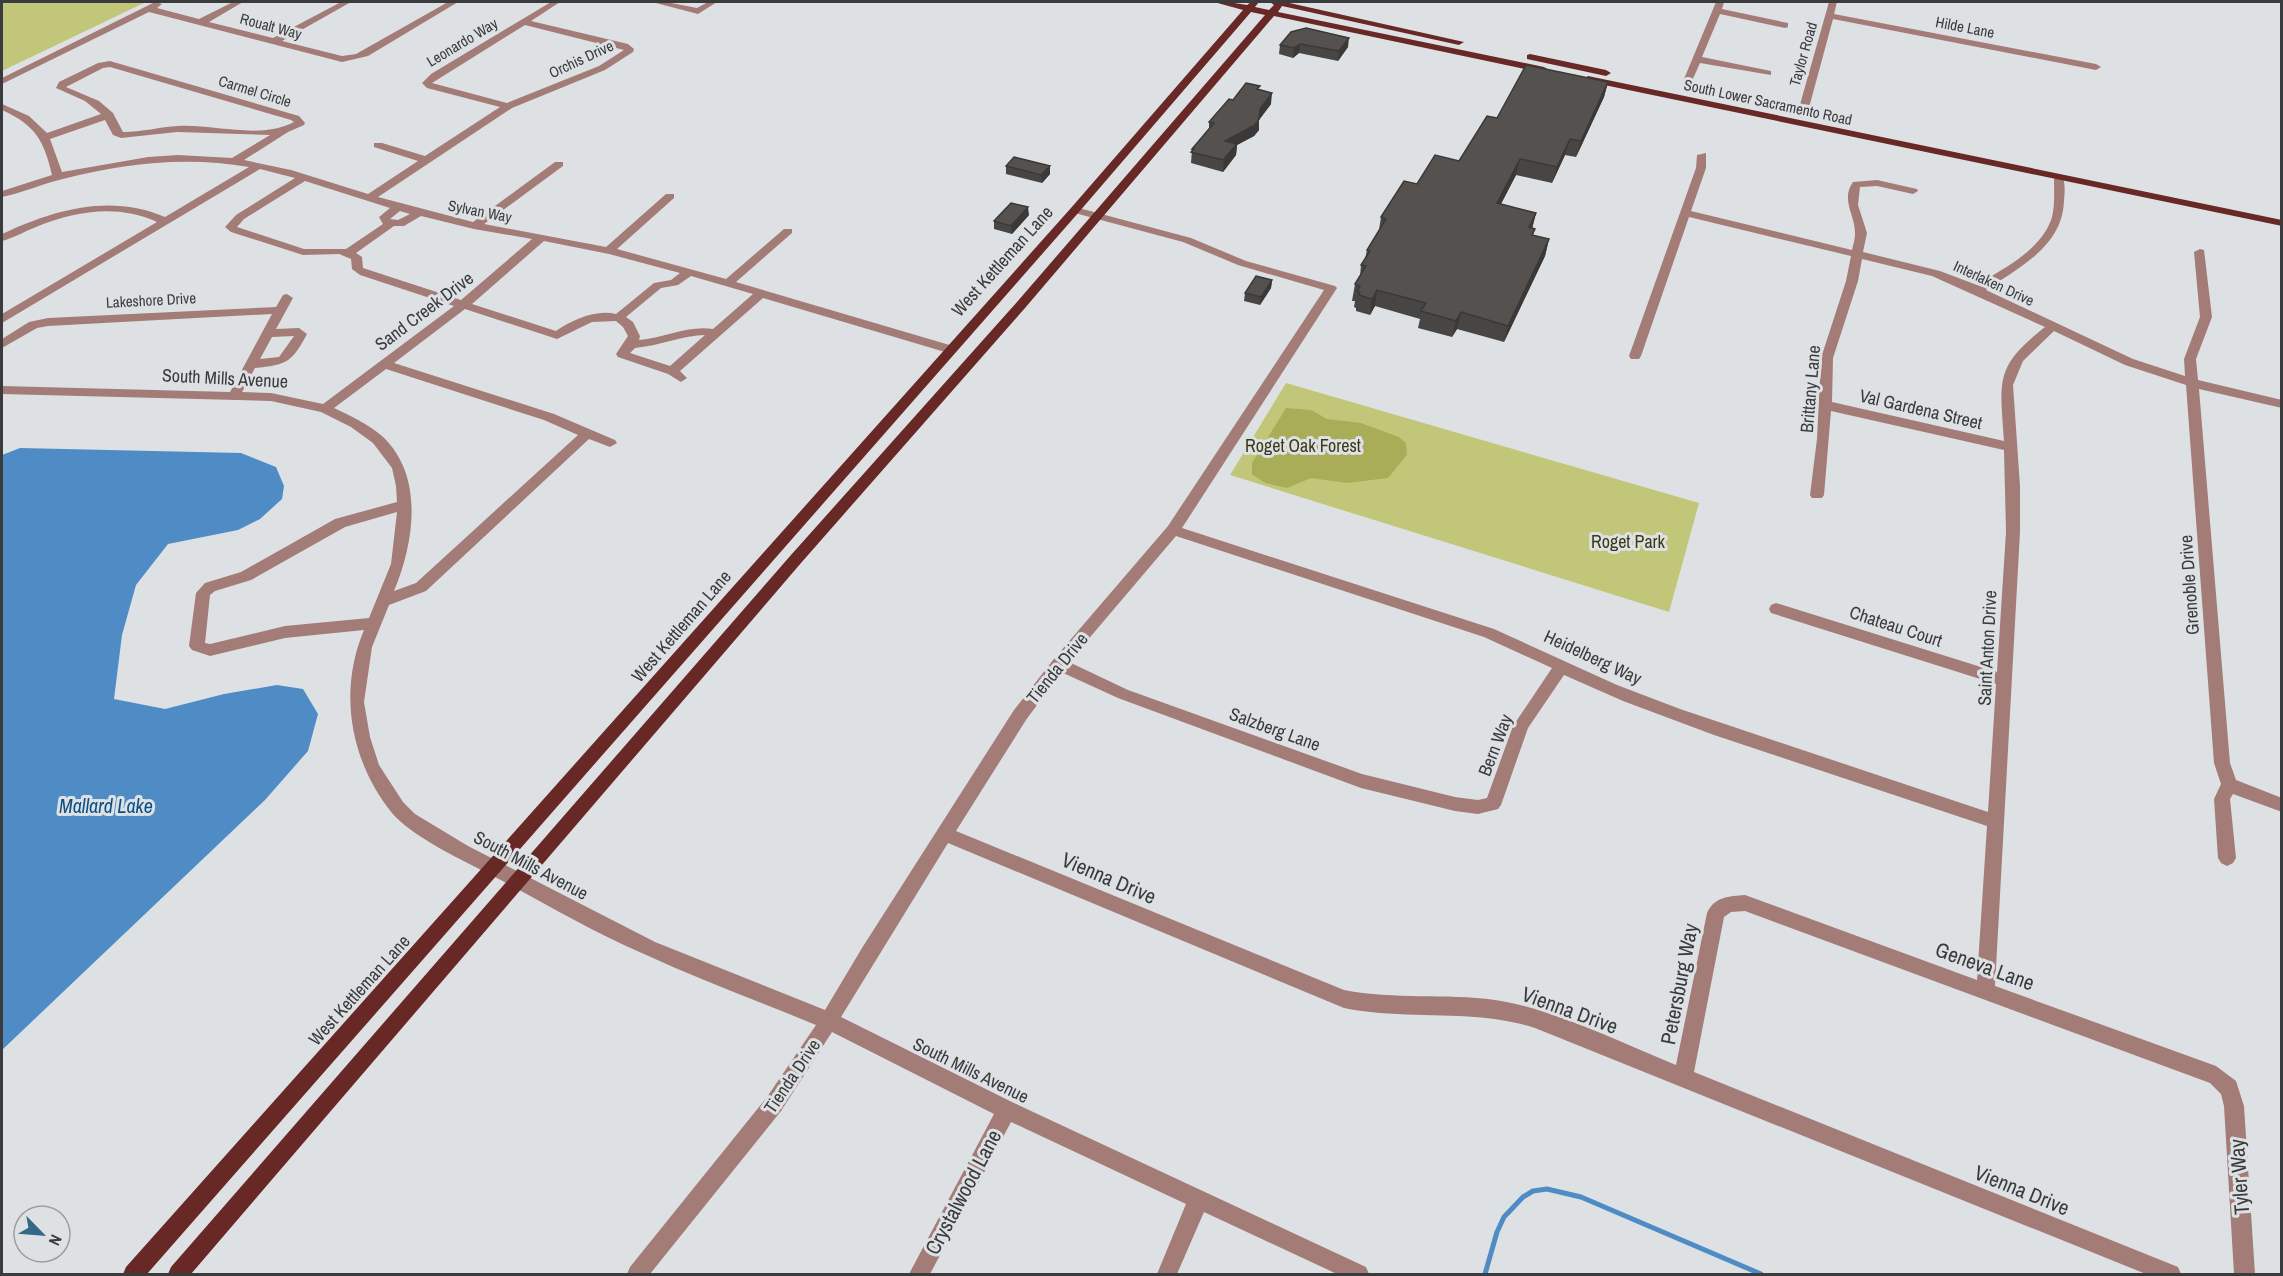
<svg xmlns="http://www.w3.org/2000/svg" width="2283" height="1276" font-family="'Archivo Narrow',sans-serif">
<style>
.green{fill:#c2c678}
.forest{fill:#a9ad58}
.water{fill:#4f8cc6}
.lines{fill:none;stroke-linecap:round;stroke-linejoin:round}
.stream{stroke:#4f8cc6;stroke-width:5}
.minor{fill:#a37c78;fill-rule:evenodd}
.major{fill:#682826;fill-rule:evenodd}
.wall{fill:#484644}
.shaded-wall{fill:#3b3937}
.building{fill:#54514f;stroke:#3b3937;stroke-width:1.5}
.labels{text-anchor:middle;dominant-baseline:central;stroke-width:6;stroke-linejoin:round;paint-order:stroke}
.far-street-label{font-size:15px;fill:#3a3b3c;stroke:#dee1e4}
.street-label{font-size:18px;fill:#3a3b3c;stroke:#dee1e4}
.park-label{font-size:18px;fill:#393a15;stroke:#dee1e4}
.water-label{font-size:20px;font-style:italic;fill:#095087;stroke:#dee1e4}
.near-street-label{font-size:21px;fill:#3a3b3c;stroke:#dee1e4}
</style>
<rect width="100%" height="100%" fill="#dee1e4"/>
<path class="green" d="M2 2H146L2 71Z
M1286 383 1699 503 1669 612 1230 475Z"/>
<path class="forest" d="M1286 408 1311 410 1327 419 1361 423 1399 437 1406 443 1407 455 1388 478 1347 483 1311 478 1287 488 1265 483 1252 474V463Z"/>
<path class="water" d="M20 448 241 453 276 467 284 486 282 499 260 519 238 530 168 544 136 585 122 635 114 699 165 709 224 694 277 685 303 689 318 714 308 751 265 800 2 1050V455Z"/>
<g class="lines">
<path class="stream" d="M1485 1274 1497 1232 1504 1217 1523 1197 1533 1191 1547 1189 1581 1197 1761 1274"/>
<path class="minor" d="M155 2 162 4 157 8 199 19 233 2H243L209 22 273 38 341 2H351L282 41 342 56 356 54 448 2H458L368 56 342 62 149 12 2 84V78Z
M551 2H560L531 21 628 44 634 49 633 52 605 70 512 108 378 197 473 222 555 162H563V166L484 224 606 247 666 194H674V198L617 249 726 279 784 229H792V233L736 282 953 346 955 349 949 353 945 352 763 298 680 371 687 378 681 382 668 374 618 357 616 354 628 336 623 327 616 321 592 322 557 339 465 309 394 363 554 414 615 440 617 443 610 447 589 439 426 591 389 605 372 647 364 702 370 737 379 765 403 802 415 814 468 846 655 942 825 1010 862 948 1014 710 1053 660 1168 526 1324 290 1238 265 1183 242 1071 212V208H1079L1191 238 1246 261 1335 286 1337 288 1182 528 1494 629 1617 685 1680 709 1988 812 1996 684 1771 613 1769 609 1771 605 1776 603 1997 672 2006 532 2004 450 1831 411 1824 495 1822 498H1812L1810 495 1817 439 1821 358 1846 281 1851 256 1689 217 1641 356 1639 359H1631L1629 356 1696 168 1697 155 1706 153V168L1691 211 1852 250C1853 245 1855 239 1855 235 1856 216 1840 200 1853 182L1877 180 1917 189 1918 191 1913 194 1877 186 1860 187 1858 205 1867 233 1863 252 1940 271 1977 285C2004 268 2042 250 2052 217 2055 205 2054 191 2054 179L2059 176 2063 177C2065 184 2065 192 2064 200 2063 246 2020 267 1986 290L2133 359 2185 376 2184 359 2200 317 2194 252 2200 249 2204 250 2212 317 2196 359 2198 380 2282 400V408L2199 389 2230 763 2236 780 2282 798V812L2233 794 2230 799 2236 858 2233 863 2227 866 2221 863 2218 858 2214 799 2221 784 2214 763 2186 385 2125 365 2054 331 2023 361 2013 385 2020 486V532L1995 986 2216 1066 2236 1081 2244 1106 2255 1274H2234L2224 1106 2221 1094 2210 1083 1745 911 1731 912 1724 917 1694 1072 2178 1267 2181 1274H2146L1535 1028C1473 1008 1408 1021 1344 1008L948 843 841 1017 1014 1103 1366 1267 1369 1274H1337L1204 1212 1177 1274H1157L1186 1204 1011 1122 930 1274H909L994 1114 832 1032 781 1111 650 1274H627L630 1267 767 1097 816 1025C758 1001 700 980 644 954 593 932 544 903 495 877 466 862 412 837 392 813 350 761 338 691 364 630L285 638 210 656 192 650 189 646 196 593 205 583 241 572 335 519 397 502 396 486 392 468 373 443 351 427 321 412 271 401 2 394V386L230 392 272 314 48 326 37 328 2 348V339L29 322 48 318 276 307 283 295 287 294 293 298 276 329 299 328 307 334C292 362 287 365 255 368L242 392 271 393 323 404 454 306 360 275 352 269 351 259 339 254 303 255 231 232 225 227 236 215 295 178 260 169 2 323V314L157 222C117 204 76 211 36 227 25 231 14 238 2 241V234C53 210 110 193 165 217L249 167C187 156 123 163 63 179 42 184 22 193 2 197V191L52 175C44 140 35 125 2 110V104L29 116 47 133 101 114 85 101 56 88 59 82 98 63 110 61 299 116 305 123 304 125 288 132 244 160 291 170 368 194 418 161 374 147V143H382L425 156 500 107 427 88 422 83 431 74ZM525 25 624 50 599 66 507 103 432 83ZM110 67 291 120 294 122C260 140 215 124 178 126 160 127 142 132 123 132L113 113 99 101 66 87 103 68ZM105 120 113 135 121 138 177 132 270 135 232 158 178 155 148 157 62 172 50 139ZM305 181 390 208 379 217 383 224 346 249H304L237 227 244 219ZM400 211 410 214 398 220 390 219ZM421 216 474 229 532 239 461 300 363 268 362 257 356 253 394 226H404ZM544 241 609 254 680 273 671 280 654 283 616 314C596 309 572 320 556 331L472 304ZM1862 259 1932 276 2045 327C1994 367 2000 380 2004 441L1832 402 1833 358 1858 281ZM691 276 753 294 713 329C688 325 664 338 639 340L640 336 633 322 626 317 661 288 678 285ZM705 335 670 366 630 353 635 348C658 346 685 335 705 335ZM294 336 279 357 260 359 272 337ZM386 369 544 420 578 435 416 583 394 591C414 543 425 476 382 436 368 424 351 416 334 408ZM397 512 391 564 369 618 285 626 210 644 205 643 210 595 215 591 251 580 345 527ZM1176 536 1484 637 1552 668 1513 726 1487 798 1478 800 1455 797 1362 774 1128 690 1069 662ZM1061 672 1118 698 1361 788 1455 811 1478 814 1498 809 1501 805 1528 728 1564 675 1623 701 1714 735 1987 826 1977 980 1745 895C1729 896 1714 897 1707 913L1676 1065C1622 1043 1552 1008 1495 1000 1445 993 1395 1000 1344 990L956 831 1026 720Z
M652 2H666L697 8 708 2H717L698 14Z
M1716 2H1724L1722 9 1788 23V27L1785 28 1720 14 1702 57 1771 71V75L1700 63 1692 81H1686L1684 79Z
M1829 2H1837L1834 14 2096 64 2101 67 2096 70 1833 19 1807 115 1802 118 1797 115Z"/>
<path class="major" d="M1214 2H1228L1247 5 1251 2H1259L1255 7 1269 10 1274 5 1270 2H1285L1464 42 1459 45 1282 6 1278 12 1544 67 1549 70 1544 73 1274 16 1025 308 801 563 191 1274H168L171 1267 791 555 1017 302 1265 15 1251 12 1079 212 147 1274H123L126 1267 1071 208 1243 10Z
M1530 54 1606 70 1611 73 1606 76 1527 59V55Z
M1588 76 2282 220V226L1585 81 1583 79Z"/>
</g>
<path class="wall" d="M1291 32 1348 47 1338 61 1299 53 1293 58 1279 54 1280 45Z
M1608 82 1604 97 1576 157 1565 155 1552 183 1516 175 1501 204 1536 213 1532 228 1535 229 1533 235 1549 239 1545 256 1504 342 1457 329 1452 337 1418 328 1420 319 1375 306 1370 315 1356 311V308L1354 307 1355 301H1352L1355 284 1360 276 1361 265 1365 259 1367 250 1379 230 1381 217 1417 184 1459 161 1497 118Z
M1260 90 1271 104 1259 120V130L1254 136 1237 145 1236 155 1223 172 1191 163 1192 149 1209 129V122L1233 100Z
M1006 166 1050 174 1042 183 1006 174Z
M1029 215 1012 234 994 229V221Z
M1272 280 1271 288 1260 305 1244 301 1245 293Z"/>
<path class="shaded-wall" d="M1349 38 1348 47 1338 61 1339 51Z
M1300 44 1299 53 1293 58 1294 48Z
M1608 82 1604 97 1576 157 1581 141Z
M1272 93 1271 104 1259 120 1260 109Z
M1259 119V130L1254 136 1237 145 1236 155 1223 172 1225 141Z
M1570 139 1565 155 1552 183 1557 167Z
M1520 159 1516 175 1493 219 1497 203Z
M1050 166V174L1042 183 1041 175Z
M1028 207 1029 215 1012 234 1011 226Z
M1536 213 1532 229 1529 227Z
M1549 239 1545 256 1504 342 1508 326Z
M1272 280 1271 288 1260 305 1261 297Z
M1377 290 1375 306 1370 315 1372 299Z
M1461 312 1457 329 1452 337 1456 321Z"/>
<path class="building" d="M1306 28 1349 38 1339 51 1300 44 1294 48 1280 45 1291 32Z
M1526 65 1608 82 1581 141 1570 139 1557 167 1520 159 1497 203 1536 213 1529 227 1535 229 1532 235 1549 239 1508 326 1461 312 1456 321 1421 311 1426 303 1377 290 1372 299 1359 295 1360 292 1357 291 1360 286 1355 284 1366 266 1361 265 1370 251 1367 250 1386 219 1381 217 1404 181 1417 184 1435 155 1459 161 1487 116 1497 118Z
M1246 83 1260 86 1257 89 1272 93 1260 109 1259 119 1255 125 1225 141 1237 144 1223 160 1191 152 1194 149H1192L1214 123 1209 122 1229 99 1233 100Z
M1014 157 1050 166 1041 175 1006 166Z
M1011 203 1028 207 1011 226 994 221Z
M1256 276 1272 280 1261 297 1245 293Z"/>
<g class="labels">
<g class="far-street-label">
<text transform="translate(271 26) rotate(15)">Roualt Way</text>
<text transform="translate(1965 27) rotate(11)">Hilde Lane</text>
<text transform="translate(462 42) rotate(-31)">Leonardo Way</text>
<text transform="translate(1803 54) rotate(-74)">Taylor Road</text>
<text transform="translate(581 59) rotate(-25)">Orchis Drive</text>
<text transform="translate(255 91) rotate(17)">Carmel Circle</text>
<text transform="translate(1768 102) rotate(12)">South Lower Sacramento Road</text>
<text transform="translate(480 211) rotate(11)">Sylvan Way</text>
<text transform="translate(1994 283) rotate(25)">Interlaken Drive</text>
<text transform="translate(151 300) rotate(-3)">Lakeshore Drive</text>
</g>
<g class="street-label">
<text transform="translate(1002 261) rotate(-48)">West Kettleman Lane</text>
<text transform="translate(424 311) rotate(-37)">Sand Creek Drive</text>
<text transform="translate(225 378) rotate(3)">South Mills Avenue</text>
<text transform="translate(1810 389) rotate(-85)">Brittany Lane</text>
<text transform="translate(1921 409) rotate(13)">Val Gardena Street</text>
<text transform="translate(2189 585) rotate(-94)">Grenoble Drive</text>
<text transform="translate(681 626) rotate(-49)">West Kettleman Lane</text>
<text transform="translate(1896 626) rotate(18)">Chateau Court</text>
<text transform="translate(1987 648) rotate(-87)">Saint Anton Drive</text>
<text transform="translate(1593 657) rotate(25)">Heidelberg Way</text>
<text transform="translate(1057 668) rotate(-51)">Tienda Drive</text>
<text transform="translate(1275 729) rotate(20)">Salzberg Lane</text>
<text transform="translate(1495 745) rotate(-69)">Bern Way</text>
<text transform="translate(531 865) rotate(28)">South Mills Avenue</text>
<text transform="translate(359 990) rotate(-48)">West Kettleman Lane</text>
<text transform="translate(971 1070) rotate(26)">South Mills Avenue</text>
<text transform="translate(792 1076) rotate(-56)">Tienda Drive</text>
</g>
<g class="park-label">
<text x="1303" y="445">Roget Oak Forest</text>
<text x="1628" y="541">Roget Park</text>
</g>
<g class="water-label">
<text x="106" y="805">Mallard Lake</text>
</g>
<g class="near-street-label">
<text transform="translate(1109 878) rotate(23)">Vienna Drive</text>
<text transform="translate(1985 966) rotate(20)">Geneva Lane</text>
<text transform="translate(1679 984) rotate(-79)">Petersburg Way</text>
<text transform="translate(1570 1010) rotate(20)">Vienna Drive</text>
<text transform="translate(2239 1177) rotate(-94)">Tyler Way</text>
<text transform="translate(2022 1190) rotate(22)">Vienna Drive</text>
<text transform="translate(963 1192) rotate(-62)">Crystalwood Lane</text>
</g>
</g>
<rect width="2283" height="1276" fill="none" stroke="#3a3b3c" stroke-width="6"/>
<g transform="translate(42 1234) rotate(115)"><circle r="28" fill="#dee1e4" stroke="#9c9fa1" stroke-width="1.5"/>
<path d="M0-4.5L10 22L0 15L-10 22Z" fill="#336984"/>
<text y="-9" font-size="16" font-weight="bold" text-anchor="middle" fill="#3a3b3c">N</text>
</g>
</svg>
